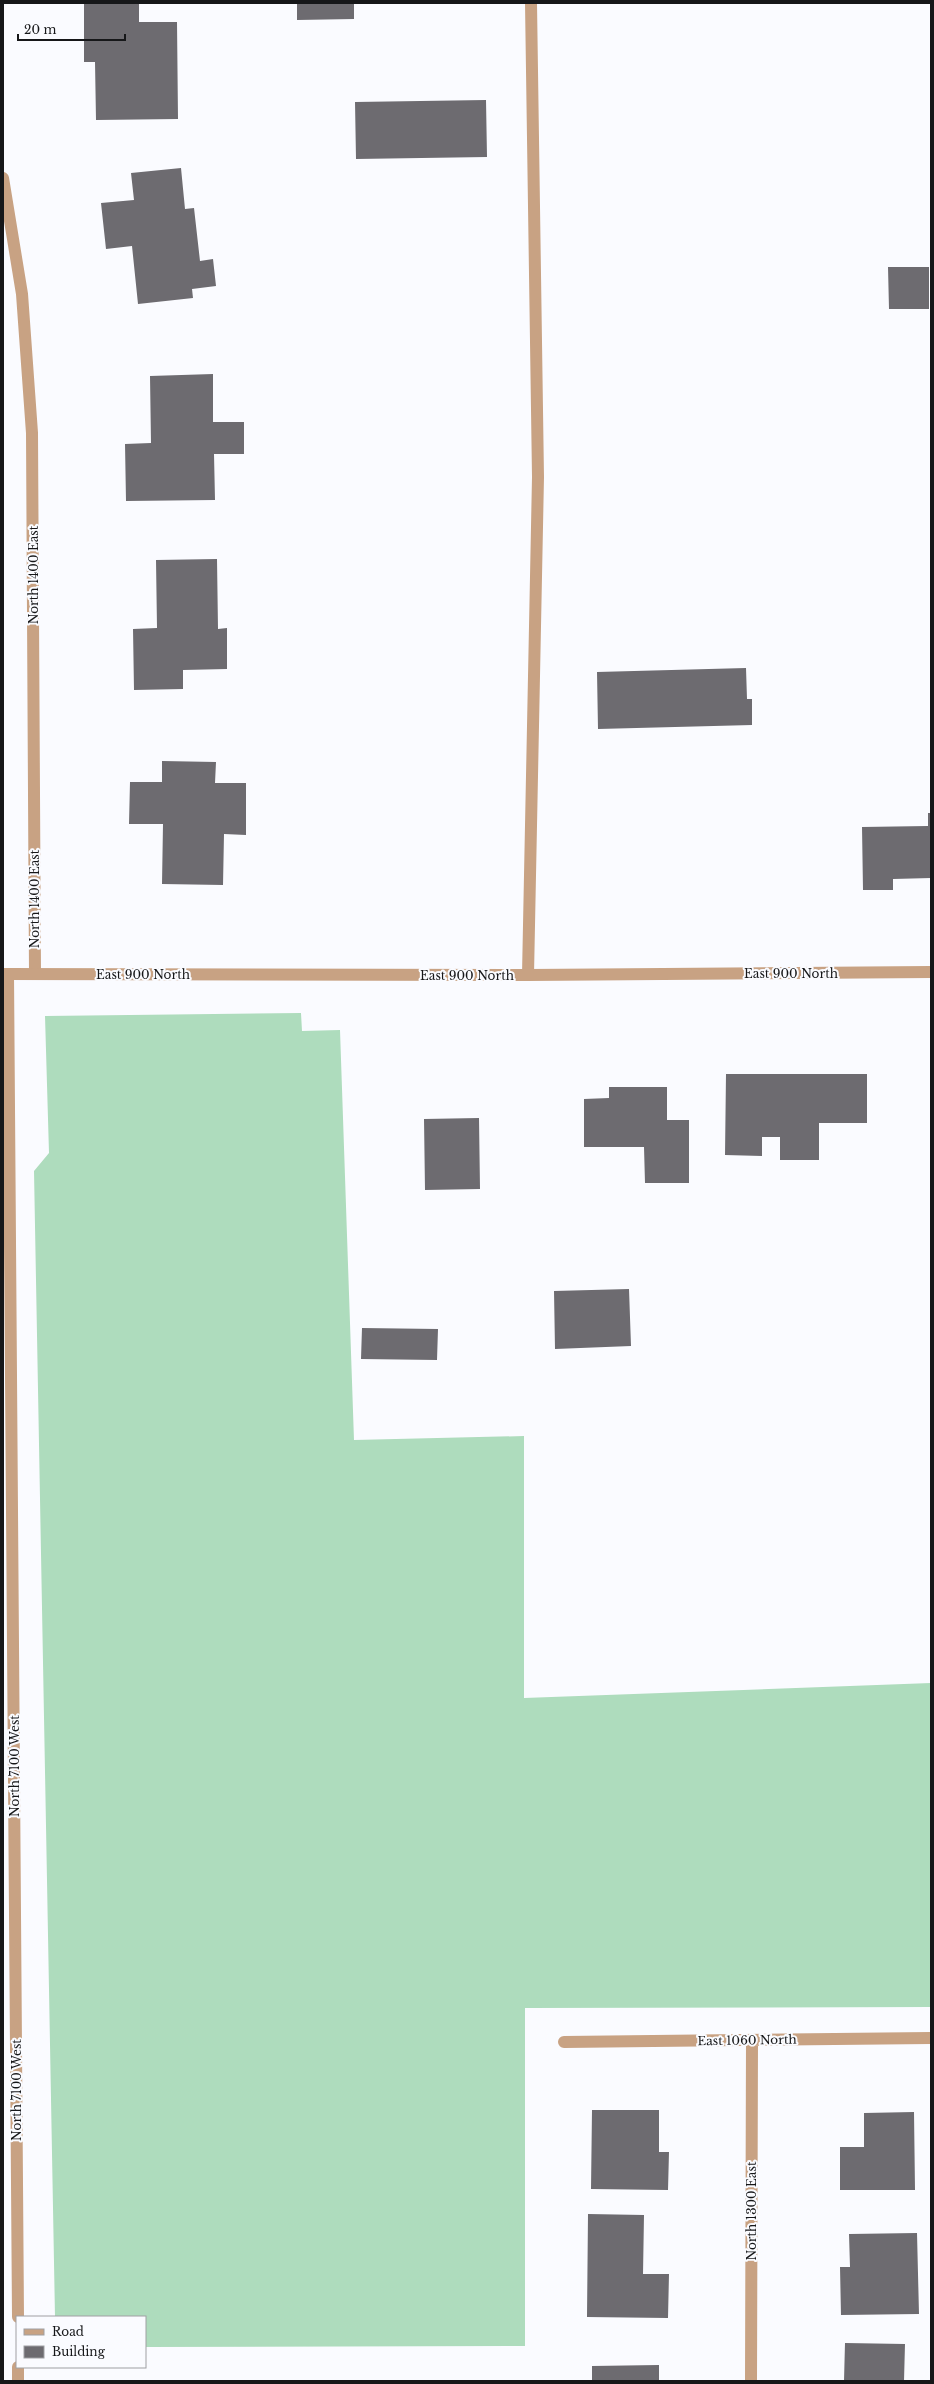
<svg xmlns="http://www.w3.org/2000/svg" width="934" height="2384" font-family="'Libre Baskerville',serif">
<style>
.grass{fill:#aedcbd}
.building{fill:#6d6b70}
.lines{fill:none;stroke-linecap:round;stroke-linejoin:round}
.service{stroke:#c8a283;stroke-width:12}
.minor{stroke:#c8a283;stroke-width:12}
.tertiary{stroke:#c8a283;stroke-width:12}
.labels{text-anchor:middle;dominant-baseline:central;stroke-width:4;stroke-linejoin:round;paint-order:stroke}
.street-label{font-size:12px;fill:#161719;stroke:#fafbff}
</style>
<rect width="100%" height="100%" fill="#fafbff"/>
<path class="grass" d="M301 1013 302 1031 340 1030 354 1440 524 1436V1698L931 1683V2007L525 2008V2346L145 2347V2317H55L34 1171 49 1153 45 1016Z"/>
<path class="building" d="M84 3H139V22H177L178 119 96 120 95 62H84Z
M297 3H354V19L297 20Z
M486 100 487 157 356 159 355 102Z
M181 168 185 209 194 208 200 261 213 259 216 286 192 289 193 298 138 304 132 246 106 249 101 203 134 200 131 173Z
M888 267H929V309H889Z
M213 374V422H244V454H214L215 500 126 501 125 444 151 443 150 376Z
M217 559 218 629 227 628V669L183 670V689L134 690 133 629 157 628 156 560Z
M746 668 747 699H752V725L598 729 597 672Z
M162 761 216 762 215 783H246V835L224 834 223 885 162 884 163 824H129L130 782H162Z
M928 813H931V878L893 879V890H863L862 827 928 826Z
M726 1074H867V1123H819V1160H780V1137H762V1156L725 1155Z
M609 1087H667V1120H689V1183H645L644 1147H584V1099L609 1098Z
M479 1118 480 1189 425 1190 424 1119Z
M629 1289 631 1346 555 1349 554 1291Z
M362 1328 438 1329 437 1360 361 1359Z
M592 2110H659V2152H669L668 2190 591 2189Z
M914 2112 915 2190H840V2147H864V2113Z
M588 2214 644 2215 643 2274H669L668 2318 587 2317Z
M917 2233 919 2314 841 2315 840 2267H850L849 2234Z
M845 2343 905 2344 904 2381H844Z
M659 2365V2381H592V2366Z"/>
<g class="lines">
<path class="service" d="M528 975 538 477 531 3"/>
<path class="minor" d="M3 178 22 294 32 433 35 974
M8 974 18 2317
M564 2042 931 2038
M18 2367V2381
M751 2381 752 2040"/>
<path class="tertiary" d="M3 974 528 975 931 972"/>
</g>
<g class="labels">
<g class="street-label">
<text transform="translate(33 575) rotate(-90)">North 1400 East</text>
<text transform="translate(34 899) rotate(-90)">North 1400 East</text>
<text x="791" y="973">East 900 North</text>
<text x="143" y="974">East 900 North</text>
<text x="467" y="975">East 900 North</text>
<text transform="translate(14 1766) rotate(-90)">North 7100 West</text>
<text transform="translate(747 2040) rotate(-1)">East 1060 North</text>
<text transform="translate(16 2090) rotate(-90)">North 7100 West</text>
<text transform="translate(751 2211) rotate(-90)">North 1300 East</text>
</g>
</g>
<rect width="934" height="2384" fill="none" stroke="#161719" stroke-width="8"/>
<rect x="16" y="2316" width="130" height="52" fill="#fafbff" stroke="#9fa0a3"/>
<rect x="24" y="2329" width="20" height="6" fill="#c8a283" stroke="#9fa0a3"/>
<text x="52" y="2336" font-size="12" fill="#161719">Road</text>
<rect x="24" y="2346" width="20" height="12" fill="#6d6b70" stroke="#9fa0a3"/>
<text x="52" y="2356" font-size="12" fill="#161719">Building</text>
<path d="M18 34v6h107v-6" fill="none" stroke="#161719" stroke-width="2"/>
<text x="24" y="34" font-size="12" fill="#161719" stroke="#fafbff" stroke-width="3" paint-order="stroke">20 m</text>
</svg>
